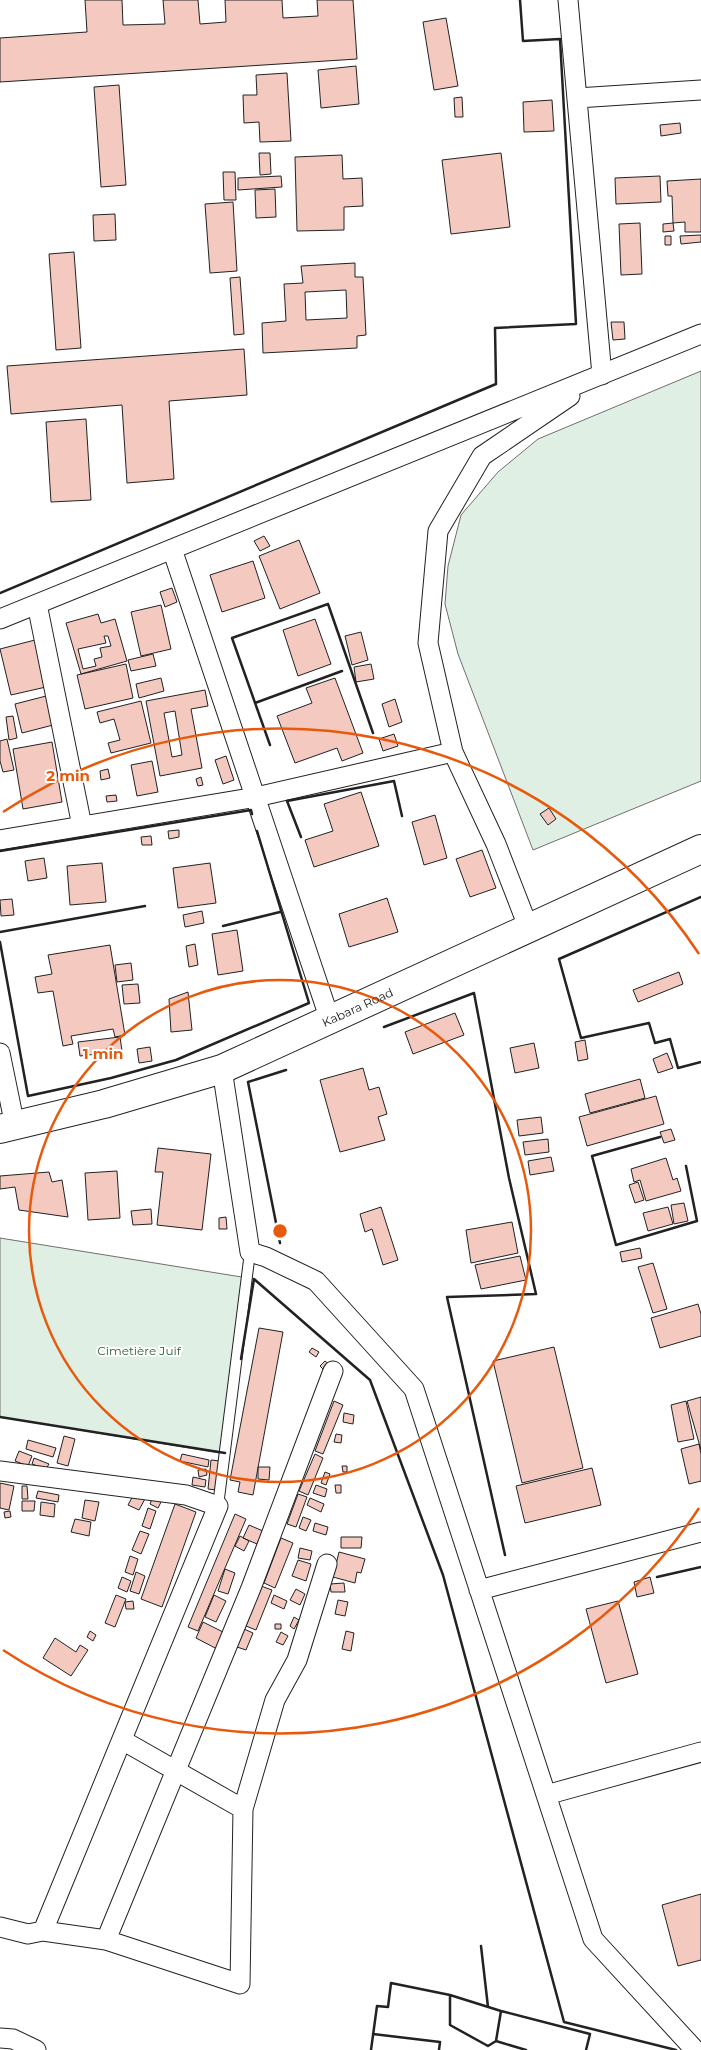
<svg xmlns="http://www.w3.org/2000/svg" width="701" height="2050" font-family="Montserrat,sans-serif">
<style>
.green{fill:#e0efe3;stroke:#6f6f6f}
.building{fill:#f3c9c0;stroke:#222;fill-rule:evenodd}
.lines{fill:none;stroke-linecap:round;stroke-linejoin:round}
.lane-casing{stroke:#222;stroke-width:12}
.street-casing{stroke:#222;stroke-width:21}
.primary-casing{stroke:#222;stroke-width:30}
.lane{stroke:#fff;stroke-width:10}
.street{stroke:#fff;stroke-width:19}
.primary{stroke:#fff;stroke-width:28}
.wall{stroke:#222;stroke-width:2.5}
.ring{fill:none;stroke:#e8590c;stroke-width:2.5}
.labels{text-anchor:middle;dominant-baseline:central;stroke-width:4;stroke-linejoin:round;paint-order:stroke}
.street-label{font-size:12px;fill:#222;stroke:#fff}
.park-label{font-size:12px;fill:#2f5e38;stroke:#fff}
.centre{fill:#e8590c;stroke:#fff;stroke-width:2.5}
.ring-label{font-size:15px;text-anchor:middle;font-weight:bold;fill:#e8590c;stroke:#fff;stroke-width:4;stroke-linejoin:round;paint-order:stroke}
</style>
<rect width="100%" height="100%" fill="#fff"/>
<path class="green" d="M701 371V781L533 850 458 654 445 604 448 566 461 515 498 472 538 439Z
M0 1238 254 1279 226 1454 0 1417Z"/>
<path class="building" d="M85 0H122L123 25 165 24 163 0H198L200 24 226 22 225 0H282L283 18 318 16 317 0H353L357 59 0 82V38L87 32Z
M446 18 458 86 434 90 423 22Z
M356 66 359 104 321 108 318 70Z
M287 73 291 141 260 142 259 122 244 123 243 95H257L256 75Z
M119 85 126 185 101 187 94 87Z
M462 97 463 117H455L454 98Z
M552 100 554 131 524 132 523 102Z
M680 123 681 133 661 136 660 125Z
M259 153H270L271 174 260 175Z
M501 153 510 227 451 234 442 160Z
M342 155 343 179 362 178 363 206 344 207V230L297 231 295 157Z
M223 172H235L236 200H224Z
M281 176 282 187 238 190V178Z
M660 176 661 202 616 204 615 178Z
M701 179V232H685V222L673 223 672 196H668L667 181Z
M275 189 276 217 256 218 255 190Z
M233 202 237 271 210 273 205 204Z
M115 214 116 240 94 241 93 215Z
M640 223 642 274 621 275 619 224Z
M673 223 674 231 663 232V224Z
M701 235V242L681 244 680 236Z
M665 236H671V245H665Z
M74 252 81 348 56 350 49 254Z
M355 263V277H363L366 335 357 336V348L263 353 262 323 286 321 284 284 303 283 301 266ZM346 290 347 318 306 320 305 292Z
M240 277 244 334 234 335 230 278Z
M611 322H624L625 339 613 340Z
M244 349 247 395 169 401 174 479 127 483 122 405 11 414 7 366Z
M86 419 91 500 51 502 46 422Z
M264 536 270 546 260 551 254 541Z
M299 540 320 593 280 609 259 556Z
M253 561 265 598 222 612 210 575Z
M172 588 177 602 165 607 160 592Z
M161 605 171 649 141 656 131 612Z
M98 614 101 623 115 619 127 661 81 674 66 623ZM104 636H108L111 646 100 648 102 657 94 659 96 666 83 669 78 649 106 643Z
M315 619 331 664 298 676 283 630Z
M361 632 368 660 352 665 345 636Z
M35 640 46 687 11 695 0 649Z
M153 654 156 666 131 671 128 660Z
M126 664 133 698 85 709 77 675Z
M371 664 374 679 356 682 354 667Z
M161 678 164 691 139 698 136 684Z
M335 678 363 753 342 761 337 748 295 763 277 716 312 703 306 688Z
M205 690 208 706 191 709 202 768 160 776 146 701ZM175 711 182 755 172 757 164 713Z
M50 695 57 724 22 733 15 704Z
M395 699 402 722 389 727 382 704Z
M141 701 151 743 111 753 108 743 120 740 114 719 100 723 97 712Z
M13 716 17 738 9 740 6 717Z
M394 734 398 746 383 751 379 739Z
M7 739 14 770 3 772 0 761V741Z
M52 742 62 802 23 809 13 749Z
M226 756 234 780 223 784 215 760Z
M152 761 158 792 137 796 131 765Z
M108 769 110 778 101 780 100 771Z
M201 777 203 785 198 786 196 779Z
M361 792 379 846 314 867 305 840 333 831 324 804Z
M116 795 117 801 107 802 106 796Z
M549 808 556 819 548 825 540 814Z
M435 815 447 858 424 865 412 822Z
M179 830V837L169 839 168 831Z
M151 836 152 845H142L141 837Z
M482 850 496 888 470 897 456 859Z
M44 858 47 878 28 881 25 861Z
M102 863 106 902 70 905 67 866Z
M210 863 216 903 178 908 173 868Z
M387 898 398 932 349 947 339 914Z
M12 899 14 915 1 916 0 900Z
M202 911 204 923 185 927 183 915Z
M237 930 243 971 218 975 212 934Z
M195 944 198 965 189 967 186 946Z
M110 945 125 1035 115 1037 113 1029 71 1036 73 1044 63 1046 53 991 38 993 35 977 52 974 48 955Z
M131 963 133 980 117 982 115 965Z
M679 972 683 984 638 1002 633 990Z
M138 984 140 1003 124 1004 122 985Z
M188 992 192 1030 171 1032 169 999Z
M455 1013 464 1035 413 1054 405 1032Z
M120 1037 122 1051 80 1056 78 1042Z
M585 1040 588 1059 578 1061 575 1042Z
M534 1043 539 1068 515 1073 510 1048Z
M150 1047 152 1061 139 1063 137 1049Z
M667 1053 673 1068 658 1073 653 1059Z
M363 1068 369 1090 379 1087 387 1114 378 1117 385 1140 340 1152 320 1080Z
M640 1079 645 1098 590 1113 585 1094Z
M656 1096 664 1124 587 1146 579 1117Z
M541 1117 543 1133 519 1136 517 1120Z
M671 1129 675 1140 664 1143 660 1132Z
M548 1139 549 1152 525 1155 523 1142Z
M158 1148 211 1154 202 1230 157 1225 163 1172H155Z
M551 1157 554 1171 530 1175 528 1161Z
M666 1158 673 1180 677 1178 681 1191 646 1201 640 1180 634 1182 631 1169Z
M117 1171 120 1218 88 1220 85 1173Z
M49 1172 52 1182 62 1180 68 1217 19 1210 15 1187 0 1189V1176Z
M638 1182 644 1200 635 1203 629 1185Z
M684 1203 688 1221 674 1224 671 1205Z
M381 1207 398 1260 383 1265 372 1229 365 1232 360 1214Z
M668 1207 673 1224 648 1231 643 1213Z
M151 1209 152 1224 133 1225 131 1211Z
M226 1217 227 1229H219V1218Z
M512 1222 518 1253 471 1263 466 1230Z
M640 1248 642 1258 622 1262 620 1252Z
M520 1256 526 1280 481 1289 475 1265Z
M653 1263 667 1309 653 1313 638 1267Z
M698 1304 701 1314V1336L660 1348 651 1318Z
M259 1328 283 1332 253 1495 238 1492 240 1482 230 1480Z
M554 1347 583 1468 522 1483 493 1361Z
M312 1348 319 1352 316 1357 309 1352Z
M325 1361 330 1365 325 1371 320 1366Z
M701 1397V1450L687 1401Z
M334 1401 343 1405 323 1454 315 1451Z
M686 1401 694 1439 678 1442 671 1405Z
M344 1413 354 1415 353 1424 343 1422Z
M336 1434 342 1435 341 1443 334 1442Z
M64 1436 75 1439 68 1466 57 1463Z
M28 1440 56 1448 53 1457 26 1449Z
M699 1444 701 1454V1481L689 1484 681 1449Z
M19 1451 32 1456 28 1466 15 1461Z
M182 1454 209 1460 208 1467 180 1461Z
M315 1454 323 1458 308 1495 299 1491Z
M34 1458 49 1464 46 1469 32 1464Z
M211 1460 220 1461 217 1490 208 1489Z
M342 1466H347V1472H343Z
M258 1467H270L269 1480 258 1479Z
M592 1468 601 1505 525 1523 516 1486Z
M206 1469 207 1475 199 1477 198 1470Z
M325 1472 330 1474 326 1485 321 1483Z
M193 1477 206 1480 205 1487 192 1485Z
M0 1483 14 1486 9 1510 0 1508Z
M316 1485 327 1489 325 1497 313 1493Z
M335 1485H341V1493H336Z
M22 1486H27L28 1499H22Z
M38 1491 59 1495 58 1502 36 1498Z
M135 1492 146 1497 139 1510 128 1505Z
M154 1494 163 1498 158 1508 150 1504Z
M298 1494 307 1497 296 1527 287 1524Z
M310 1498 324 1504 321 1512 307 1505Z
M85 1500 99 1502 95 1521 82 1518Z
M22 1501H35L34 1511H22Z
M41 1502 55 1504 54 1517 40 1515Z
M175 1504 196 1512 162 1607 141 1599Z
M148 1508 156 1511 150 1529 142 1526Z
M10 1511 11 1517 5 1518 4 1512Z
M235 1514 246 1519 198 1631 188 1627Z
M303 1517 311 1520 306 1531 299 1528Z
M75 1519 91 1522 89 1536 71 1532Z
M315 1523 328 1527 326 1535 313 1531Z
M249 1525 263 1531 257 1544 243 1538Z
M140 1531 149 1534 141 1554 132 1550Z
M240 1536 249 1541 244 1551 235 1546Z
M341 1537H362L361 1548H341Z
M281 1538 293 1543 275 1588 264 1583Z
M300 1548 312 1551 310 1560 298 1558Z
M339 1552 365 1559 361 1573 357 1572 355 1583 333 1577Z
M130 1556 138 1559 133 1575 125 1572Z
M298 1560 311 1564 306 1581 292 1576Z
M225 1569 235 1573 228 1594 218 1591Z
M136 1572 145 1576 139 1594 130 1591Z
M122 1577 131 1581 127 1592 118 1588Z
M650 1577 654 1593 637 1597 634 1582Z
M344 1583 345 1592H331L330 1584Z
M261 1586 272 1590 256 1630 246 1626Z
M296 1589 305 1594 300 1605 290 1600Z
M116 1595 126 1599 115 1627 105 1623Z
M214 1595 226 1601 216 1622 205 1617Z
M274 1595 287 1601 284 1609 271 1603Z
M338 1600 348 1602 345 1616 335 1614Z
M133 1601 134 1609H126L125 1602Z
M618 1601 638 1674 606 1683 586 1609Z
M294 1617 299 1620 294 1629 290 1626Z
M203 1622 225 1633 217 1649 196 1638Z
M275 1624H281V1629H275Z
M244 1629 253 1633 246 1650 237 1647Z
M90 1631 96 1635 93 1641 87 1637Z
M346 1631 354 1633 351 1651 342 1649Z
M281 1632 288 1636 283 1645 276 1642Z
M55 1638 76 1652 80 1645 88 1650 71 1676 43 1658Z
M701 1894V1960L678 1966 662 1905Z"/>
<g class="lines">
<g class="lane-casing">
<path id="lane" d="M218 1506 250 1252"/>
</g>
<g class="street-casing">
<path id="street" d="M568 0 602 375
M577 98 701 90
M172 549 330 1020
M37 604 82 826
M0 619 701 334
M0 840 256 797 453 752
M529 929 496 844 453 752 428 643 438 531 482 456 570 396
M0 1053 15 1126
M222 1069 250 1252 266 1257 316 1281 414 1389 593 1939 695 2050
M0 1471 186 1495 218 1506 43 1931 28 1934 0 1927
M479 1590 701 1532
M122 1740 243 1809
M546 1795 701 1752
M43 1931 106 1940 240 1984 243 1809 275 1700 297 1660 327 1564
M106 1940 251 1588 333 1371
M0 2038 13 2039 36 2050"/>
</g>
<g class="primary-casing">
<g id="primary">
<path id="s1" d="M0 1129 104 1104 222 1069 701 849"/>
</g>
</g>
<use href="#lane" class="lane"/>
<use href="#street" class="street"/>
<use href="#primary" class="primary"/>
<path class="wall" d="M0 593 496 384 495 328 576 324 560 39 523 41 520 0
M255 703 342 671
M270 745 232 638 328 604 373 733
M301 837 287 801 394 781 402 816
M0 851 251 810 252 814
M701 897 559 959 581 1038 649 1023 655 1043 670 1039 678 1068 701 1062
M223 926 280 912
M0 932 145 906
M0 942 28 1096 111 1078 176 1060 309 1003 257 831
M384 1027 474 993 509 1178 536 1294 447 1297 505 1555
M660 1137 592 1156 616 1245 697 1221 686 1166
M280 1243 248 1082 286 1070
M241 1359 254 1279 370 1380 443 1575 564 2022 676 2050
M0 1417 225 1453
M657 1577 701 1567
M481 1946 488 2007
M450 1995 501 2011
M373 2034 440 2042 439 2050
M496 2041 501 2011 590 2034 586 2050
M371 2050 377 2006 388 2007 391 1983 450 1995V2025L488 2046 496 2041 526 2050"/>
</g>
<g class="ring">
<circle cx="280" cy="1231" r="251"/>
<path d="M699 1508A502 502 0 0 1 3 1650M3 812A502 502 0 0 1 699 954"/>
</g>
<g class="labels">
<g class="street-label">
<text stroke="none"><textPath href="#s1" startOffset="379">Kabara Road</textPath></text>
</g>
<g class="park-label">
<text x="139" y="1350">Cimetière Juif</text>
</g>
</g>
<circle cx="280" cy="1231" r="8" class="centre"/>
<g class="ring-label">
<text x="68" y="781">2 min</text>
<text x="103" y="1059">1 min</text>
</g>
</svg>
